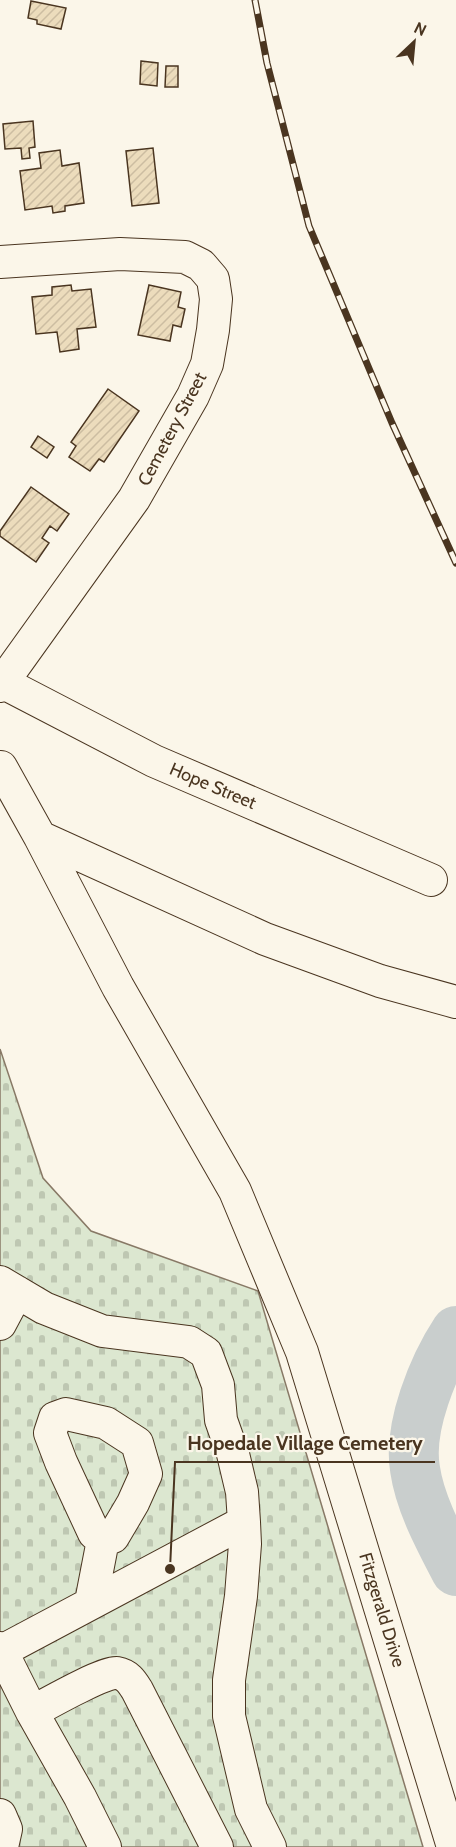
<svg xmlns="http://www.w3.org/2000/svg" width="456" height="1847" font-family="Cabin,sans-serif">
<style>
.cemetery{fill:url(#cemetery-stones);stroke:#887966;stroke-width:1.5}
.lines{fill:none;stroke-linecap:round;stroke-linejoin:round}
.river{stroke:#c9cecd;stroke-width:50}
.building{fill:url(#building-hatch);stroke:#4a3520;stroke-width:1.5}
.minor-casing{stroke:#4a3520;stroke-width:34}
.minor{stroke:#fbf6e9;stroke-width:32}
.rail-casing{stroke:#4a3520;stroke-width:7}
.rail{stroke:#fbf6e9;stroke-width:4.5;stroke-dasharray:14;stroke-linecap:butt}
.labels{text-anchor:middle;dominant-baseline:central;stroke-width:4.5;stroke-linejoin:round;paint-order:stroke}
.street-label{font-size:18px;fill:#4a3520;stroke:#fbf6e9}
.leader{fill:none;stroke:#4a3520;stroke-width:2}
.callout-dot{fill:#4a3520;stroke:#fbf6e9;stroke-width:2}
.callout-label{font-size:20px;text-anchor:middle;font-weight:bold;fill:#4a3520;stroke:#fbf6e9;stroke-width:4.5;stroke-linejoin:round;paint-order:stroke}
</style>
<defs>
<pattern id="cemetery-stones" width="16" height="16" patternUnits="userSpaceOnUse" patternTransform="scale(1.5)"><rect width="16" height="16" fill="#dce7d0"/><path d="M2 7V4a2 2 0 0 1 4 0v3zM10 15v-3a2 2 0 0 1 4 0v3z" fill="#bec7b2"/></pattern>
<pattern id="building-hatch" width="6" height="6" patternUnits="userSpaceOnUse" patternTransform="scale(1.5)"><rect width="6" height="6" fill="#ecdcbc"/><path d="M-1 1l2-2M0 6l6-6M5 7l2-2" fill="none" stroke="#ccbda1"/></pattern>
</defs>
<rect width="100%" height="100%" fill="#fbf6e9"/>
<path class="cemetery" d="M0 1049 43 1178 91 1231 258 1291 423 1847H0Z"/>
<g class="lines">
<path class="river" d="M456 1331C433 1366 408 1427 415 1469 420 1504 440 1540 456 1571"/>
</g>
<path class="building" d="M31 1 66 8 61 29 37 24V20L28 18Z
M141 61 158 63 157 86 140 84Z
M166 66H178V87H165Z
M33 121 35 147 29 148 30 158 22 159 21 148 5 149 3 124Z
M153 148 159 203 132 206 126 151Z
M60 150 62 166 79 163 84 203 65 206V211L53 213 52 206 25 210 20 171 41 168 39 153Z
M71 285 72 291 91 289 96 327 77 329 79 349 60 352 57 332 36 334 32 297 52 295V287Z
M149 285 181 292 178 307 185 309 181 327 173 325 170 341 138 335Z
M108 389 139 411 104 462 99 459 90 471 69 457 76 446 71 442Z
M38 436 54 447 47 458 31 447Z
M31 487 69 514 57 531 50 526 42 538 49 543 36 562 0 536V531Z"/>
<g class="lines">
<g class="minor-casing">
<path id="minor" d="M0 262 120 254 185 257 201 265 213 279 216 299 213 330 207 364 193 396 134 499 0 686
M0 681 154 761 431 880
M1 767 40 837 265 939 380 981 456 1002
M40 837 118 987 235 1191 302 1352 453 1847
M0 1282 44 1308 102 1331 189 1342 206 1353 218 1385 221 1420 233 1454 242 1492 244 1522
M0 1324 17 1292
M66 1414 106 1423 137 1443 146 1474 133 1503 113 1537 103 1540 94 1533 61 1462 50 1433 55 1418Z
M91 1602 103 1540
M0 1648 32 1712C47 1704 105 1671 117 1673 128 1675 132 1682 137 1690L217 1847
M0 1652 244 1522 245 1544 241 1596 229 1680V1716L251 1809 270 1847
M32 1712 80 1797 105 1847
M0 1815 6 1829 2 1847"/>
</g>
<use href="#minor" class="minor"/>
<g class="rail-casing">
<path id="rail" d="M255 0 267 63 309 226 392 423 456 563"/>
</g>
<use href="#rail" class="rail"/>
</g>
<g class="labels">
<g class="street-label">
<text transform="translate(172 429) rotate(-62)">Cemetery Street</text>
<text transform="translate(213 786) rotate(23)">Hope Street</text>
<text transform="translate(382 1610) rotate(73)">Fitzgerald Drive</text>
</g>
</g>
<path class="leader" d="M170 1569L175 1462H435"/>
<circle class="callout-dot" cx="170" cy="1569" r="6"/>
<g class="callout-label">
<text x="305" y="1450">Hopedale Village Cemetery</text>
</g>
<g transform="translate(414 42) rotate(26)" stroke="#fbf6e9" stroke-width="4.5" paint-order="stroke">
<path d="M0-4.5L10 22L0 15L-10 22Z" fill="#4a3520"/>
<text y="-9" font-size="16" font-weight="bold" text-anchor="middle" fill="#4a3520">N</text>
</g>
</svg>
